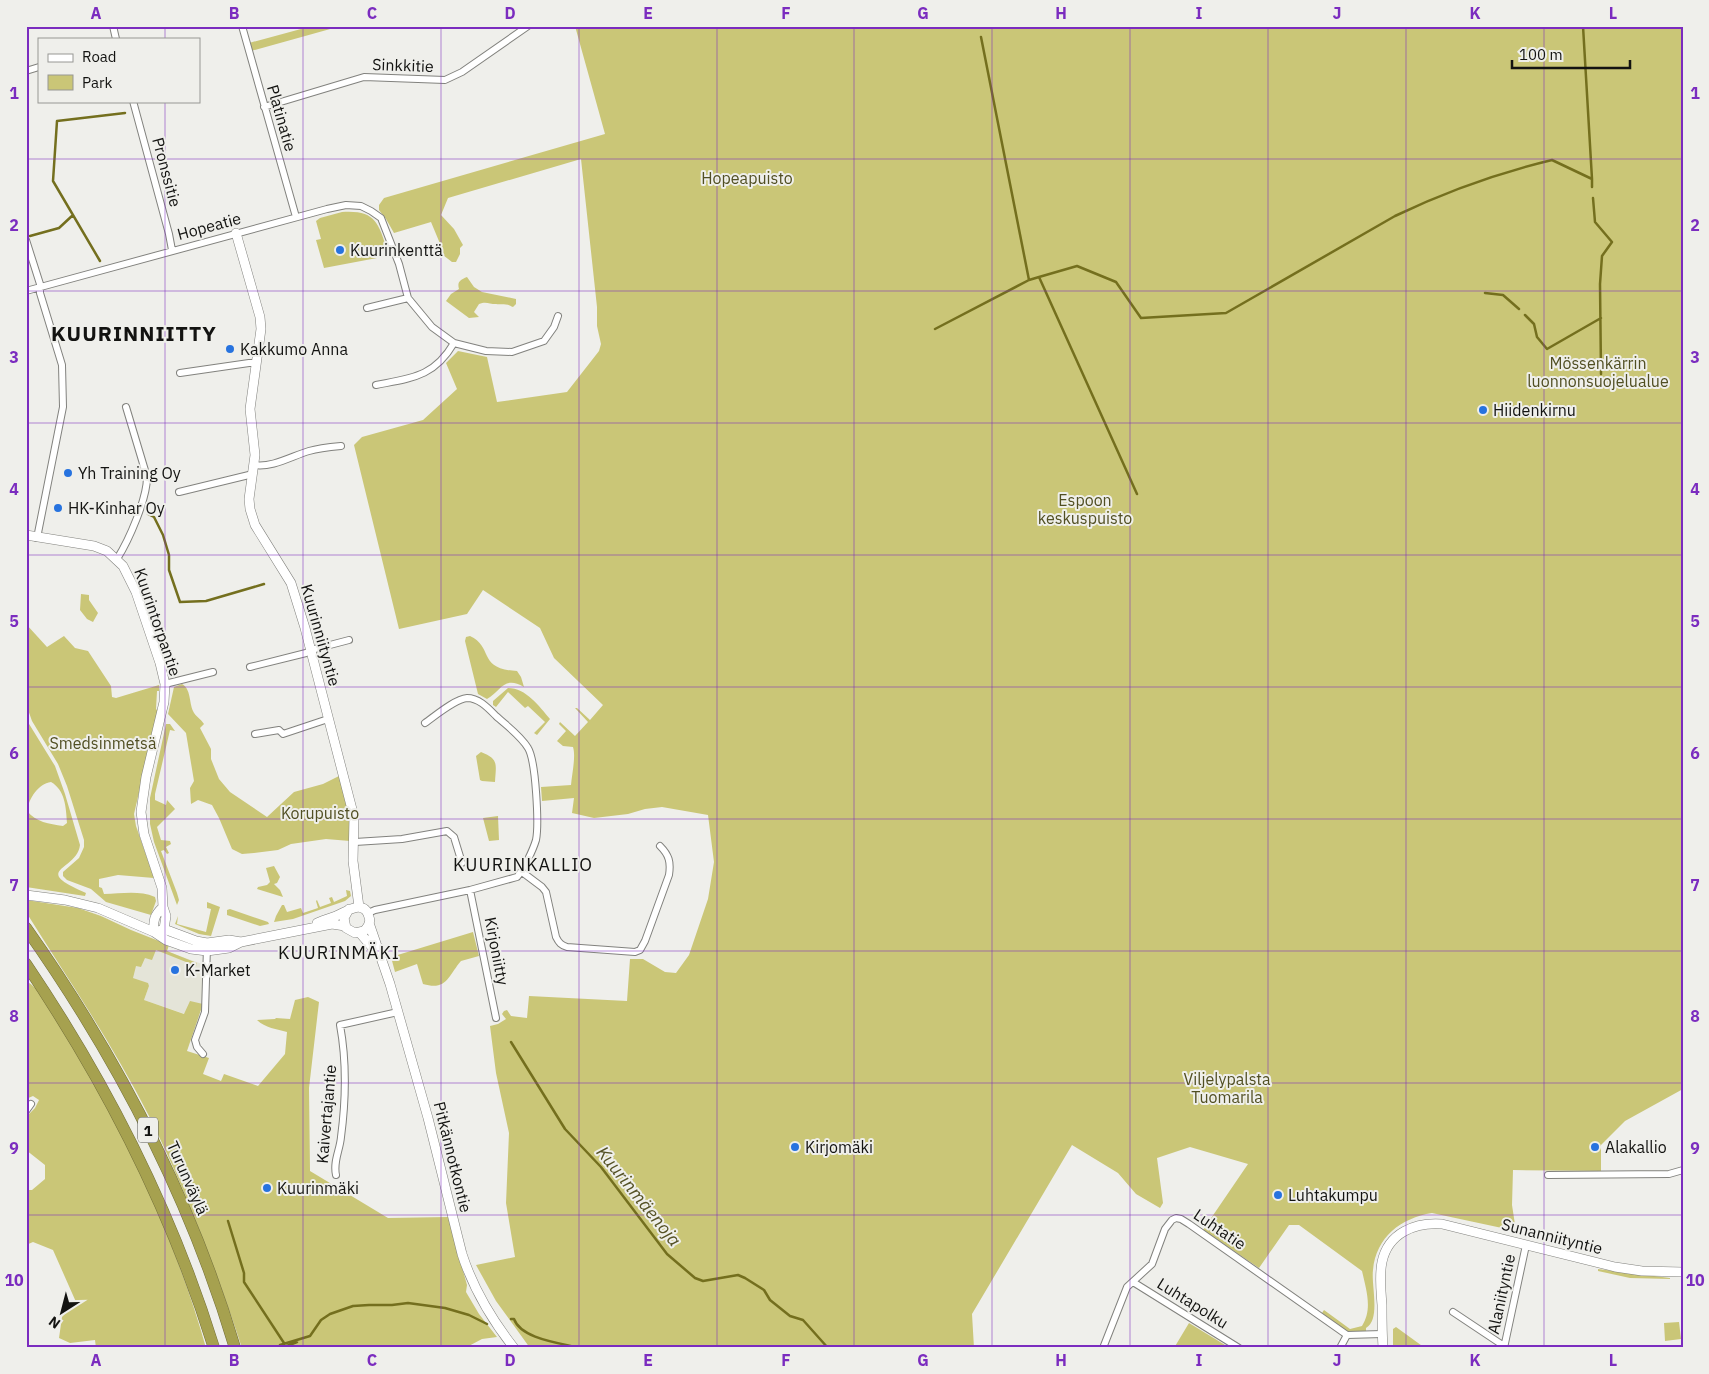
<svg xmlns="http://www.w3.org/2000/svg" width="1709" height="1374" font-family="'IBM Plex Sans',sans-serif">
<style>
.built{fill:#e4e4d8}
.green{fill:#cac677;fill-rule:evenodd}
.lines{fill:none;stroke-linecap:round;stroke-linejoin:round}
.stream{stroke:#746f1e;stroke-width:2.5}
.street-casing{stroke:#82827e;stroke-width:8}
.secondary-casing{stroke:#82827e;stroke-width:10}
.highway-casing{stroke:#736f39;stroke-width:12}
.street{stroke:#fff;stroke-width:6}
.secondary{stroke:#fff;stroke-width:9}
.highway{stroke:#a6a14f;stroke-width:11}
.grid{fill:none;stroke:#7b2cbf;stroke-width:1;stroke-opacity:0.55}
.poi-dot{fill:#2773df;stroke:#efefeb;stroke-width:2}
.labels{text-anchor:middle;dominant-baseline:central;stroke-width:4;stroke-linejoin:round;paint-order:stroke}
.shield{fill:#efefeb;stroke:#555552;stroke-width:1}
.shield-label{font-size:15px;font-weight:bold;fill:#131311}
.street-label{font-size:16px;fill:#131311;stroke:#efefeb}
.park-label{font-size:16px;fill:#514f23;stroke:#efefeb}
.poi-label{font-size:16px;fill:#131311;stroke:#efefeb;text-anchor:start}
.neighbourhood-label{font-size:18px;letter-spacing:1px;fill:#131311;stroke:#efefeb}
.water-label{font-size:18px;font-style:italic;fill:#555226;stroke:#efefeb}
.district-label{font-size:21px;font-weight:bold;letter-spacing:1px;fill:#131311;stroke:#efefeb}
.neatline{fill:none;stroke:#7b2cbf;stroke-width:2}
.grid-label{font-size:16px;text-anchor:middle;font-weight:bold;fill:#7b2cbf}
</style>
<rect width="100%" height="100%" fill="#efefeb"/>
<path class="built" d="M133 941 166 951 202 964 203 1004 185 1014 144 1000 149 986 147 983 133 978Z"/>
<path class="green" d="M312 26H341L251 51 249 43Z
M575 26H1683V1089L1625 1121 1601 1145V1171L1513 1170 1512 1205 1516 1231 1432 1213C1401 1218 1376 1237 1373 1270 1371 1285 1381 1320 1366 1328V1332L1347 1331 1322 1313 1324 1310 1350 1329 1362 1326C1373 1309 1366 1289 1362 1271L1299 1225H1289L1259 1268 1203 1230 1248 1164 1190 1147 1157 1158 1163 1203 1160 1208 1136 1194 1118 1173 1072 1145 972 1314 974 1348H530L496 1301 476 1265 515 1257 506 1203 509 1133 496 1073 490 1026 498 1024 506 1019 502 1014 504 1011 507 1010 511 1016 527 1018 529 996 627 1001 630 959H643L665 972 676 973 689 955 708 899 714 862 708 815 662 807 645 809 628 814 594 818 572 813 574 798 542 801 541 787 571 785C572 774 576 756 573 747L563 746 557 741 566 731 559 724 560 722 575 736 588 722 575 708H577L590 720 603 705 554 658 540 628 483 590 467 614 399 629 354 445 362 437 423 420 457 389 446 363 458 351 487 357 497 402 567 392 599 351 601 344 597 326V307L581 159 448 198 441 215 454 229 463 245 460 248V254L456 262H452L439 252 441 246 431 222 394 233 386 219 379 210V205L384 198 605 134Z
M342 212C375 210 378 222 387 249L376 253 377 258 324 268 316 240 321 239 316 221 320 218Z
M467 277 474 287 482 292 516 299V304L513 307C506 303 503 305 496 304 489 304 486 301 479 304L474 312 479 317 469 318 446 301 451 294 459 289C457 282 460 280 467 277Z
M81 594 89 595V600L98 613 93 622 87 619 80 610Z
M26 624 47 647 64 636 75 648 88 651 111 686 112 697 116 698 159 685V691H157L156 709 158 711 134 814 136 826 154 878 118 875 99 879V887L102 888 104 894C121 894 138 890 155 897L156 901 151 915 106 902 91 889 67 880 63 876V872L79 858 84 847V840L67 786 58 764 32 721 26 704Z
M470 636C494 647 477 669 517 671L521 677 524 687C504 675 501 691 487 699L478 694 465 641 466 637Z
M182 684C191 689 189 702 193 711 195 716 201 719 204 724L200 728 211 749V759L219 779 230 792 267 817 294 792 323 784 341 775 349 805 350 841 326 839 291 844 278 850 254 853 242 854 232 849 219 818 212 805 198 800 191 804 190 788 194 781 186 733 168 714 174 687Z
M508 688C526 688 539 706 550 719L537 735 534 733 545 722 528 706 525 708 508 692 496 707 493 705V701Z
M26 719 55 766 65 794 80 845C77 871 29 869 86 893L85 896 26 887ZM51 782C65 790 66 807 67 823L63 826C49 824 36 822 27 811 29 798 38 784 51 782Z
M166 724H170L175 731 170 730 155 794V800L166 805 167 800 175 809 157 827 161 840 170 841 171 844 166 847 169 853 167 854 164 850 161 851 177 893 179 900 177 905 154 842 150 824V798Z
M481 752C499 759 496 764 495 782L482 781 480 780 476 756Z
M498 816 499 840 489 841 483 818Z
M274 866 280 877 277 883 274 884 280 890 283 897 257 889 258 887 267 885 270 882 266 868Z
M346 890 350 891 351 896 345 901 293 919 274 922 276 916 282 905H284L287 912 301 908 303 913 318 908 316 901 317 900 320 907 331 903 329 898 332 897 334 902 347 896Z
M26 900 78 908 101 916 131 930 169 945 167 951 197 963 196 966 156 950 152 960 145 958 141 967 136 966 133 978 148 983 149 986 144 1000 184 1014 190 1001 203 1004 187 1051 209 1058 203 1074 221 1081 224 1074 258 1086 285 1054 287 1032C277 1029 265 1028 257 1020L275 1019 276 1018 290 1019 295 1000 308 997 319 1002 309 1088 310 1171 388 1218 448 1217 467 1285 466 1292 479 1314 497 1337 482 1339 465 1348H242C216 1269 186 1191 149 1116 113 1045 68 979 26 912Z
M207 902 220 907 211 936 199 934 175 924 178 916 177 924 206 932 211 909 207 908Z
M230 909 268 922 269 924 260 926 227 915V910Z
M473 932 479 956 461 961C448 976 447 991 423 984L417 964 395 972 391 957Z
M26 981C44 991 55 1017 66 1035 125 1133 175 1237 206 1348H96L95 1340 70 1343 59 1338 62 1317 76 1302 53 1250 33 1242 26 1245V1190H32L45 1179V1165L26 1150V1117L35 1108 39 1100 33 1096 26 1099Z
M1598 1269 1670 1278V1279L1630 1278 1598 1271Z
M1679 1322 1681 1339 1665 1341 1664 1323Z
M1189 1323 1230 1348H1174Z
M1396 1327 1425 1348H1393V1329Z"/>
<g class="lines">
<path class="stream" d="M1583 26 1592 179
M981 37 1029 280 1039 277 1137 494
M1593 198 1595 222 1612 242 1602 256 1600 284 1601 374
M30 236 59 228 73 215
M100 261 53 181 57 121 125 113
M1039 277 1077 266 1116 282 1141 318 1226 313 1395 216C1445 192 1498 173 1552 160L1592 179V187
M1485 293 1503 295 1519 309
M1525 315 1534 324 1537 337 1547 349 1601 318
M935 329 1029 280
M148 514 154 517 163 535 169 555V570L180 602 206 601 264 584
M511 1042 565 1129 601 1167 667 1254 695 1278 703 1281 738 1275 745 1278 764 1290 770 1300 790 1316 803 1320 828 1348
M228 1221 244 1273V1282L284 1343
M511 1319H514C521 1339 561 1343 580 1348
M280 1345 310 1336 321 1320 330 1314 353 1306 369 1305H392L408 1303 445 1308 469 1315 487 1324
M282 1348 297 1342"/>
<g class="street-casing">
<path id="street" d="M113 26 116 39
M242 26 296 217
M26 71 39 67
M133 101 169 234 172 250
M264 107 364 77 445 80 462 72 528 26
M26 240 40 284V293L62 365 63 407 37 538
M26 291 327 209 346 205 361 206 371 211 381 218 399 264 408 298 432 327 454 343 486 351 512 352 544 341 554 327 558 316
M367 308 408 298
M180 373 249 363H257
M376 385C412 378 434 377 454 343
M254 465C272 468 292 456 309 451 319 448 330 447 341 446
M179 492 253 474
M117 559C129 540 147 499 147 477L126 407
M250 667 306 653 311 650 349 640
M165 684 213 672
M255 734 279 730 283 734 328 719
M355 842 402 839 447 831 454 837 462 863
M522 872 542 887 546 892 556 937C559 943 561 945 567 947L635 952 640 950 645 941 669 875C671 862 669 855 660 846
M470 890 496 1018
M368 913 375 910 470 890 517 877C524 869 533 850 536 840 539 825 536 761 528 748 521 736 507 726 496 716 488 708 479 698 467 698 455 699 435 716 425 723
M203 1054 197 1047 195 1040 205 1012 207 947
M26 1111 31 1104
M336 1175C333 1161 340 1150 341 1137 346 1099 347 1063 340 1025L398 1012
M1548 1175 1669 1174 1683 1170
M1133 1282 1239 1348
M1453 1312 1504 1346
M1347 1335 1382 1334
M1103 1348 1127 1287 1152 1264 1165 1229 1172 1220 1176 1218 1181 1219 1189 1224 1347 1335 1340 1348
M1504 1348 1526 1245"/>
</g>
<g class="secondary-casing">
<path id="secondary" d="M236 233 260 317 261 329 250 409 255 455 249 499 250 509 255 525 291 583 305 628 354 817 353 861 359 907
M26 535 94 546 107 551 123 566 136 592 160 663 165 684 164 702 146 777 141 812 144 834 162 888 163 907 166 916 164 929
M26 895 65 900 98 908 154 932 166 940 191 949 207 951 229 948 241 942 332 924 345 926
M317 923C323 920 330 918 336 916 346 912 364 898 369 917 371 922 368 927 364 931L355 933 346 928 344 918 349 909
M369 923 390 984 428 1118 462 1254C473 1288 492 1320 514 1348
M159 931 164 929 196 941 207 943 229 940 241 942
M154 932C153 921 154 915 163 907
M360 933 377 953
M1383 1348C1382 1333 1382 1319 1382 1305 1381 1291 1379 1276 1382 1262 1388 1233 1415 1222 1442 1224L1615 1267 1642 1271 1683 1272"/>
</g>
<g class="highway-casing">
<path id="highway" d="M26 928C117 1057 190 1197 235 1348
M26 964C107 1084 171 1209 214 1348"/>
</g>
<use href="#street" class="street"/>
<use href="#secondary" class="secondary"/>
<use href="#highway" class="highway"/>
</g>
<path class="grid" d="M165 26V39M303 26V1348M441 26V1348M579 26V1348M717 26V1348M854 26V1348M992 26V1348M1130 26V1348M1268 26V1348M1406 26V1348M1544 26V1348M165 101V1348M26 159H1683M26 291H1683M26 423H1683M26 555H1683M26 687H1683M26 819H1683M26 951H1683M26 1083H1683M26 1215H1683"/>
<g class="poi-dot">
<circle cx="340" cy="250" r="5"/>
<circle cx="230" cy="349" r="5"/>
<circle cx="1483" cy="410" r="5"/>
<circle cx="68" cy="473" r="5"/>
<circle cx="58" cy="508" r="5"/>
<circle cx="175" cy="970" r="5"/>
<circle cx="795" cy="1147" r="5"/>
<circle cx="1595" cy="1147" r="5"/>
<circle cx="267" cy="1188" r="5"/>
<circle cx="1278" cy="1195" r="5"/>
</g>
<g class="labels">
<rect class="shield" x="138" y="1117.5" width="20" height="25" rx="4"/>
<g class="shield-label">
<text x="148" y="1130">1</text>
</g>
<g class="street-label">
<text transform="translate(403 65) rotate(2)">Sinkkitie</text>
<text transform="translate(282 118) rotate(74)">Platinatie</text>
<text transform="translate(167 172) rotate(75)">Pronssitie</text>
<text transform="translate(209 226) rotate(-15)">Hopeatie</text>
<text transform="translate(158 622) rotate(71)">Kuurintorpantie</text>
<text transform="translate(321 635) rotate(74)">Kuurinniityntie</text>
<text transform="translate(497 951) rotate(79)">Kirjoniitty</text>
<text transform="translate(326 1114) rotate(-85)">Kaivertajantie</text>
<text transform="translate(453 1157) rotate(76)">Pitkännotkontie</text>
<text transform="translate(188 1178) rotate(66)">Turunväylä</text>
<text transform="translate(1220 1229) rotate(34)">Luhtatie</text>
<text transform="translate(1552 1236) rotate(14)">Sunanniityntie</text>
<text transform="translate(1501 1294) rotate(-78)">Alaniityntie</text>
<text transform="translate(1193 1303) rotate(32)">Luhtapolku</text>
</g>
<g class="park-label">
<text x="747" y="178">Hopeapuisto</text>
<text x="1598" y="363">Mössenkärrin<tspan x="1598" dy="18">luonnonsuojelualue</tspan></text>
<text x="1085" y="500">Espoon<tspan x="1085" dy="18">keskuspuisto</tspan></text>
<text x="103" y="743">Smedsinmetsä</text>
<text x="320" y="813">Korupuisto</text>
<text x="1227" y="1079">Viljelypalsta<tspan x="1227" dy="18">Tuomarila</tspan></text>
</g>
<g class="poi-label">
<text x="350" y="250">Kuurinkenttä</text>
<text x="240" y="349">Kakkumo Anna</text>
<text x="1493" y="410">Hiidenkirnu</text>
<text x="78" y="473">Yh Training Oy</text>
<text x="68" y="508">HK-Kinhar Oy</text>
<text x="185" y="970">K-Market</text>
<text x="805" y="1147">Kirjomäki</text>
<text x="1605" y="1147">Alakallio</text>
<text x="277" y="1188">Kuurinmäki</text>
<text x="1288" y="1195">Luhtakumpu</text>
</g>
<g class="neighbourhood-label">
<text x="523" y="864">KUURINKALLIO</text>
<text x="339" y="952">KUURINMÄKI</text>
</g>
<g class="water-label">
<text transform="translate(639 1196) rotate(51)">Kuurinmäenoja</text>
</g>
<g class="district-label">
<text x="134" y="333">KUURINNIITTY</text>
</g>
</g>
<rect width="1709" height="1374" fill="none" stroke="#efefeb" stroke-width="55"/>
<rect x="38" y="38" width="162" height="65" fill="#efefeb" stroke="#979794"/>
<rect x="48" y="54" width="25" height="8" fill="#ffffff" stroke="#979794"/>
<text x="82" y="62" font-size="15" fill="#131311">Road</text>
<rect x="48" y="75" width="25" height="15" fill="#cac677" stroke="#979794"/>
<text x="82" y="88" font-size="15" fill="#131311">Park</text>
<g transform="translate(62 1312) rotate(216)" stroke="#efefeb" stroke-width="4" paint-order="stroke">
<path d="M0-4L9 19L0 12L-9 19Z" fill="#131311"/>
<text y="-8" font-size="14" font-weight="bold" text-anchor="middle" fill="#131311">N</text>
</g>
<path d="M1512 60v8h118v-8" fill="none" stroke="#131311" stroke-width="2.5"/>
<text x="1519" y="60" font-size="15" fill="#131311" stroke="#efefeb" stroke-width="4" paint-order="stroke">100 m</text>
<rect x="28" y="28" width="1654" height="1318" class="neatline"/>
<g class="grid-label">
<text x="96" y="19">A</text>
<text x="234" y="19">B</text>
<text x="372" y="19">C</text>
<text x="510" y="19">D</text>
<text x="648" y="19">E</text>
<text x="786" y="19">F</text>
<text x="923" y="19">G</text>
<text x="1061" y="19">H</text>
<text x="1199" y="19">I</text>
<text x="1337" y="19">J</text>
<text x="1475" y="19">K</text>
<text x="1613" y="19">L</text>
<text x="14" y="99">1</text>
<text x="1695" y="99">1</text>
<text x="14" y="231">2</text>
<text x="1695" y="231">2</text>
<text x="14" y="363">3</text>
<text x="1695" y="363">3</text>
<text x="14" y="495">4</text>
<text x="1695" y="495">4</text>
<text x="14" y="627">5</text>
<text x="1695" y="627">5</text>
<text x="14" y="759">6</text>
<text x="1695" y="759">6</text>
<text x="14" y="891">7</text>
<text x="1695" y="891">7</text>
<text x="14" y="1022">8</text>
<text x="1695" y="1022">8</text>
<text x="14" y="1154">9</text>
<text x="1695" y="1154">9</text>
<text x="14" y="1286">10</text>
<text x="1695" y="1286">10</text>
<text x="96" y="1366">A</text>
<text x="234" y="1366">B</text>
<text x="372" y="1366">C</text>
<text x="510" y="1366">D</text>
<text x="648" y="1366">E</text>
<text x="786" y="1366">F</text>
<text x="923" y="1366">G</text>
<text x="1061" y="1366">H</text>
<text x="1199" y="1366">I</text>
<text x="1337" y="1366">J</text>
<text x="1475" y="1366">K</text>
<text x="1613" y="1366">L</text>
</g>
</svg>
